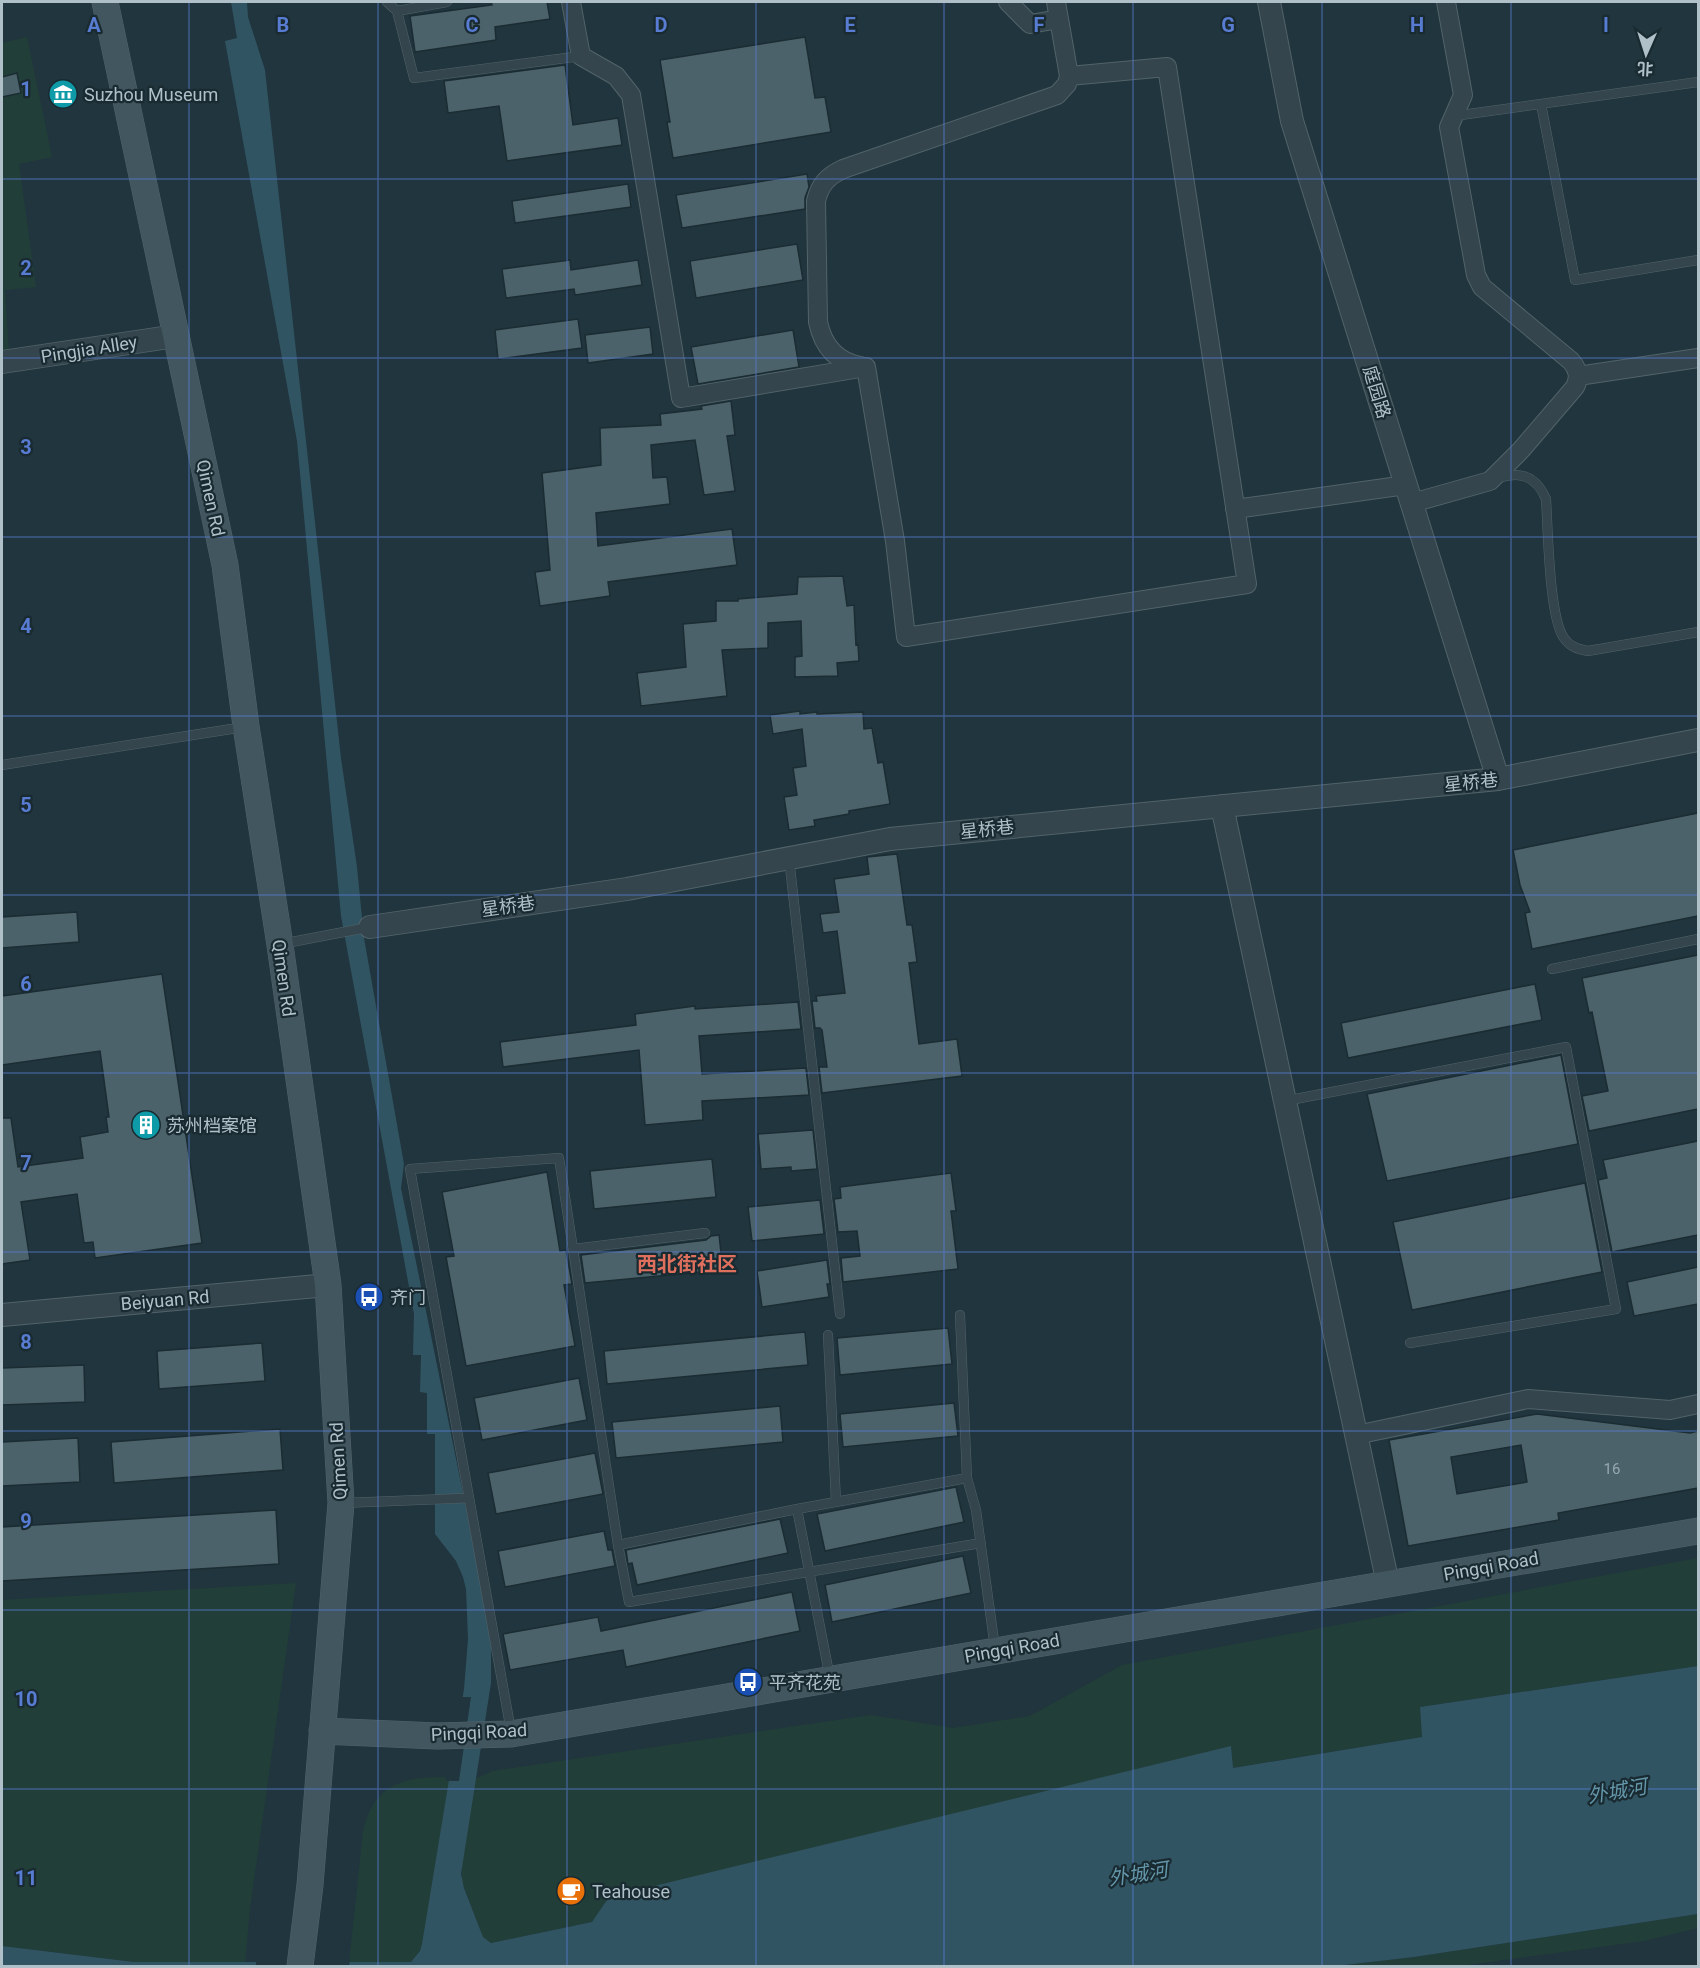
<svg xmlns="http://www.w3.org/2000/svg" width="1700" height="1968" font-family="Roboto,'Noto Sans SC',sans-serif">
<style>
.green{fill:#223e39}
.water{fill:#315463}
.pier{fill:#20353d}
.building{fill:#4b626b;stroke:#1b2c33;stroke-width:1.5;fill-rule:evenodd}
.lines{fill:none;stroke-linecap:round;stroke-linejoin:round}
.service-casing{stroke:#52636a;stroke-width:10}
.minor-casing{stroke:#52636a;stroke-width:20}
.tertiary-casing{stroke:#52636a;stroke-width:24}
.secondary-casing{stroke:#52636a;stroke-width:27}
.service{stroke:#34454d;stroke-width:9}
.minor{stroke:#34454d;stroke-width:18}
.tertiary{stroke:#34454d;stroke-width:22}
.secondary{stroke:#425660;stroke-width:26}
.grid{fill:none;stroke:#577cd2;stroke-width:1.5;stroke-opacity:0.55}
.labels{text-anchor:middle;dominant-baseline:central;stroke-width:4.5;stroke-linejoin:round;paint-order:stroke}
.number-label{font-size:15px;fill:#96a8b2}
.poi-label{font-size:18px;fill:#afc0c9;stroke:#192a31;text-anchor:start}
.street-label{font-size:18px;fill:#afc0c9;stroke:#192a31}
.neighbourhood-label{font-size:20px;font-weight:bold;fill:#e0705e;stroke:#192a31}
.water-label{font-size:20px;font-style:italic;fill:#6597ab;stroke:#192a31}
.grid-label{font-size:20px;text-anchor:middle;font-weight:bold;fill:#577cd2;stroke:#192a31;stroke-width:4.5;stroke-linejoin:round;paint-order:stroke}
</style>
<rect width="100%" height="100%" fill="#20353d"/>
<path class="green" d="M27 37 52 157 19 164 36 287 5 290 9 352H2V43Z
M1698 1558V1666L1420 1707 1422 1737 1232 1768 1231 1747 592 1922 491 1943 483 1937 462 1882V1868L416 1958 411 1962H406L349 1963 363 1832C373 1787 399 1777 442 1777 452 1778 464 1780 475 1778 480 1777 487 1774 492 1771L871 1715 953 1728 1030 1716 1122 1665Z
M296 1583 250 1908 245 1963 134 1962 2 1946V1600Z
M1698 1914V1928L1644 1941 1459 1966H1336L1414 1957Z"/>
<path class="water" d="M231 2H247L248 17 265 70 341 758 357 867 364 938 404 1164 401 1188 489 1621 491 1640V1683L461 1874 464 1888 483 1937 491 1943 592 1922 609 1897 1231 1746 1233 1768 1422 1737 1420 1707 1698 1666V1914L1414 1957 1336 1966H2V1946L134 1962H411L420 1951 422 1944 464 1689 468 1639 466 1589 463 1577 456 1561 435 1534V1434H427V1393L420 1392 421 1355H413L414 1314 341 916 297 441 225 41 237 38Z"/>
<path class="pier" d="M460 1697H471L459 1781H446Z
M256 1960H350L349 1966H256Z"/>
<path class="building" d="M491 2H547L550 19 495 27 496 40 415 52 410 16 492 5Z
M805 37 815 98 825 97 831 132 673 158 667 122H670L660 60Z
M565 65 573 125 618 118 622 145 507 161 499 106 448 113 444 81Z
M17 73 21 93 2 97V77Z
M807 174 809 187 805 198V209L682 228 676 195Z
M628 184 631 207 515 223 512 201Z
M797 244 803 280 696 298 690 261Z
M570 260 571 270 638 260 642 285 575 295 574 289 506 298 502 269Z
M578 319 582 348 498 359 495 330Z
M650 327 653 354 588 363 585 335Z
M793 330 799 367 698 384 691 347Z
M731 401 735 435 727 436 735 491 704 495 695 440 651 445 653 478 667 477 670 504 596 513 598 546 732 529 737 565 608 582 610 596 540 606 535 572 550 570 542 473 601 465 600 428 661 425 660 414 702 409 701 406Z
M843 576 847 606 854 605 856 645 858 644 859 661 837 663 838 676 795 677V657L802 656 801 621 768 623V648L722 650 727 696 641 706 637 673 686 667 683 624 716 621V601H738V599L797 594 798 577Z
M800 711V714L817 712V714L863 712 864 729 872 728 878 763 883 762 890 804 849 811V814L814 820 815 826 789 830 784 797 797 795 793 768 806 766 802 729 773 734 770 715Z
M1698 813V916L1532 949 1525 913 1530 912 1520 885 1513 850Z
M897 854 907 925H912L917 962 909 963 919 1044 957 1039 962 1076 822 1093 819 1067H827L822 1030 820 1028H815L812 1001H817L816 996 845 993 837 931 823 933 820 914 839 912 834 879 869 874 867 857Z
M77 912 79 942 2 948V917Z
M1698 955V1109L1589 1131 1582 1096 1608 1091 1592 1012 1589 1013 1582 978Z
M162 974 202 1243 95 1258 93 1242 84 1243 77 1194 21 1202 30 1260 2 1264V1118H11L18 1167 83 1158 80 1137 108 1132 106 1117H109L100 1051 2 1065V996Z
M1535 984 1542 1020 1348 1058 1341 1023Z
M798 1002 801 1029 699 1036 702 1074 806 1068 809 1095 702 1101 703 1120 645 1125 639 1050 503 1067 500 1042 636 1025 635 1014 695 1006V1009Z
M1561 1055 1578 1144 1387 1181 1367 1094Z
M813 1130 817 1169 791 1171V1167L761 1169 758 1134Z
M1698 1141V1235L1612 1252 1598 1180 1607 1178 1603 1160Z
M712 1159 716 1197 594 1209 590 1171Z
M547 1172 560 1251 566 1250 572 1284 564 1285 575 1346 466 1366 446 1257 454 1256 442 1192Z
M951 1173 956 1211H951L958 1269 843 1282 841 1258 860 1256 857 1231 838 1232 834 1199 841 1198 840 1187Z
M1585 1183 1602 1272 1412 1310 1393 1222Z
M820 1200 824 1234 752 1241 748 1207Z
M719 1235 723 1270 585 1283 581 1255 706 1240 711 1236Z
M827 1260 830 1284H827L829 1297 762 1307 757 1271Z
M1698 1267V1304L1634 1316 1627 1282Z
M948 1328 952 1364 840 1375 837 1338Z
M805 1332 808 1365 607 1384 604 1351Z
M262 1343 265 1381 159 1389 157 1351Z
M84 1365 85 1402 2 1405V1368Z
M579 1378 587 1420 482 1440 474 1398Z
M954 1403 958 1436 843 1447 840 1414Z
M780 1406 783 1442 616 1458 612 1422Z
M1537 1414 1690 1433 1698 1431V1488L1558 1513 1559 1520 1408 1546 1389 1440ZM1521 1445 1527 1482 1457 1494 1451 1457Z
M280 1429 283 1470 114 1483 111 1442Z
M78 1438 80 1482 2 1486V1442Z
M595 1453 603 1494 496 1514 488 1473Z
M956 1487 964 1522 825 1551 817 1514Z
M276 1510 279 1564 2 1581V1527Z
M780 1519 788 1553 637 1585 632 1563 628 1564 626 1550Z
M604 1531 608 1550H612L615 1566 505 1587 498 1551Z
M963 1556 971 1593 832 1622 825 1585Z
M792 1592 800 1631 626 1667 623 1650 510 1670 503 1634 598 1617 601 1631Z"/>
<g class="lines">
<g class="service-casing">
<path id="service" d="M387 2 397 11
M447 2 397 11 414 78 581 56
M1541 104 1575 280 1698 260
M1454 116 1698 82
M1498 478C1521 471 1536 476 1546 499 1548 528 1549 618 1564 638 1570 647 1578 649 1588 651L1698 632
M2 765 244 727
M789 858 840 1314
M281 944 370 927
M1552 969 1698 939
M1285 1101 1566 1047 1616 1309 1410 1343
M573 1249 618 1545 629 1602 981 1543
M960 1315 967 1478 976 1510 995 1648
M828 1335 836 1502
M343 1503 469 1498
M797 1509 967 1478
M618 1545 797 1509 830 1678
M511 1731 410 1169 559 1158 573 1249 705 1233"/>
</g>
<g class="minor-casing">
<path id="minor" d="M571 2 581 56 616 76 631 95 681 398 866 367
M1008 2 1030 24 1059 19
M861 366C836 362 823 346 818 322L816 201C820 184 828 176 843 169L1057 95 1067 84 1069 76 1056 2
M866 367 895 541 906 637 1247 584 1167 67 1069 76
M1578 376 1698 358
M1412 503 1490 481 1521 450 1575 387C1580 377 1578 369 1571 361L1482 287 1476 275 1449 127 1463 95 1446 2
M1235 509 1406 485
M1356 1435 1528 1399 1670 1410 1698 1404"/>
</g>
<g class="tertiary-casing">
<path id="tertiary" d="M1269 2 1292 121 1498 779
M2 362 176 336
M1222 806 1388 1584
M370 927 627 889 890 839 1498 779 1698 740
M2 1315 328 1285"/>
</g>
<g class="secondary-casing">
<path id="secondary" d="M105 2 225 565 246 726 280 945 328 1285 341 1503 310 1885 300 1966
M322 1731 437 1736 511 1734 1698 1531"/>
</g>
<use href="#service" class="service"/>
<use href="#minor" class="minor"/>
<use href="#tertiary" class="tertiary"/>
<use href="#secondary" class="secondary"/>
</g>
<path class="grid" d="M189 2V1966M378 2V1966M567 2V1966M756 2V1966M944 2V1966M1133 2V1966M1322 2V1966M1511 2V1966M2 179H1698M2 358H1698M2 537H1698M2 716H1698M2 895H1698M2 1073H1698M2 1252H1698M2 1431H1698M2 1610H1698M2 1789H1698"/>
<defs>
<g id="museum-disc" transform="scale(1.5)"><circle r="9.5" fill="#0f9aa8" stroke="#192a31"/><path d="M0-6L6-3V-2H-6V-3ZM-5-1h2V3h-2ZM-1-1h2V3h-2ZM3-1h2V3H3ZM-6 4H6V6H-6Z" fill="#fff"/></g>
<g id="building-disc" transform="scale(1.5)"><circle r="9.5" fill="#0f9aa8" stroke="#192a31"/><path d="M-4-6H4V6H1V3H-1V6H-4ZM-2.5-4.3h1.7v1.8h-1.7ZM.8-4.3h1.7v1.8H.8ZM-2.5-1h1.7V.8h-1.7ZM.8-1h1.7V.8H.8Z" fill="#fff"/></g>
<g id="bus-disc" transform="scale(1.5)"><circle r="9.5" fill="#1a4fb4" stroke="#192a31"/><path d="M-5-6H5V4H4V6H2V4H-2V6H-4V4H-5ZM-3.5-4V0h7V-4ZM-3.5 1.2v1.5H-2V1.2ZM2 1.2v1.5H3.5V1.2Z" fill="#fff"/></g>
<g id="cafe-disc" transform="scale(1.5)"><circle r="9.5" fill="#e8710a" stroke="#192a31"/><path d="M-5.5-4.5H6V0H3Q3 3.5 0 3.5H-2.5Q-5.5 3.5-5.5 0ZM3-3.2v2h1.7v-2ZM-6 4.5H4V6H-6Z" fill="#fff"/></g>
</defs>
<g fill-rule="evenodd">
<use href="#museum-disc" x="63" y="94"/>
<use href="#building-disc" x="146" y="1125"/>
<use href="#bus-disc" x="369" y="1297"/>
<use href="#bus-disc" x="748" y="1682"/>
<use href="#cafe-disc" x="571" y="1891"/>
</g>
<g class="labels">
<g class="number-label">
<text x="1612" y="1469">16</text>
</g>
<g class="poi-label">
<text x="84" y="94">Suzhou Museum</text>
<text x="167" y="1125">苏州档案馆</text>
<text x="390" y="1297">齐门</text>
<text x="769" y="1682">平齐花苑</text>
<text x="592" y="1891">Teahouse</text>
</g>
<g class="street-label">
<text transform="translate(89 349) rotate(-9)">Pingjia Alley</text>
<text transform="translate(1377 392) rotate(73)">庭园路</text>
<text transform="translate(211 498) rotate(78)">Qimen Rd</text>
<text transform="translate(1471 782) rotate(-6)">星桥巷</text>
<text transform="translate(987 829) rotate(-6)">星桥巷</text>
<text transform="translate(508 906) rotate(-8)">星桥巷</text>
<text transform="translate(284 978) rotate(82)">Qimen Rd</text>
<text transform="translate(165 1300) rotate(-5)">Beiyuan Rd</text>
<text transform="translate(338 1461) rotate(-93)">Qimen Rd</text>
<text transform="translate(1491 1566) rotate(-10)">Pingqi Road</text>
<text transform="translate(1012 1648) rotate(-10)">Pingqi Road</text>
<text transform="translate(479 1732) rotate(-3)">Pingqi Road</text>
</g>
<g class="neighbourhood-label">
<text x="687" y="1264">西北街社区</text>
</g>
<g class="water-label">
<text transform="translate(1617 1791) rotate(-10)">外城河</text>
<text transform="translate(1138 1874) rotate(-9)">外城河</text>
</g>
</g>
<g class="grid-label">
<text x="94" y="32">A</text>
<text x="283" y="32">B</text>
<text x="472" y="32">C</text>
<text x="661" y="32">D</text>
<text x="850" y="32">E</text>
<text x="1039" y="32">F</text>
<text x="1228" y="32">G</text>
<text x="1417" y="32">H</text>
<text x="1606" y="32">I</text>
<text x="26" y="96">1</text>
<text x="26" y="275">2</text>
<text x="26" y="454">3</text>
<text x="26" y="633">4</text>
<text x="26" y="812">5</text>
<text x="26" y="991">6</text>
<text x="26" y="1170">7</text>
<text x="26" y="1349">8</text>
<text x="26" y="1528">9</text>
<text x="26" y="1706">10</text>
<text x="26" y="1885">11</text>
</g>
<rect width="1700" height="1968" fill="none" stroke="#afc0c9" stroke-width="6"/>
<g transform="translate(1646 54) rotate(183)" stroke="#192a31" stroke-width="4.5" paint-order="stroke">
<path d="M0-4.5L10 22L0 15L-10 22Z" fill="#afc0c9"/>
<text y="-9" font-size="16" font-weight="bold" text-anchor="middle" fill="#afc0c9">北</text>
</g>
</svg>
